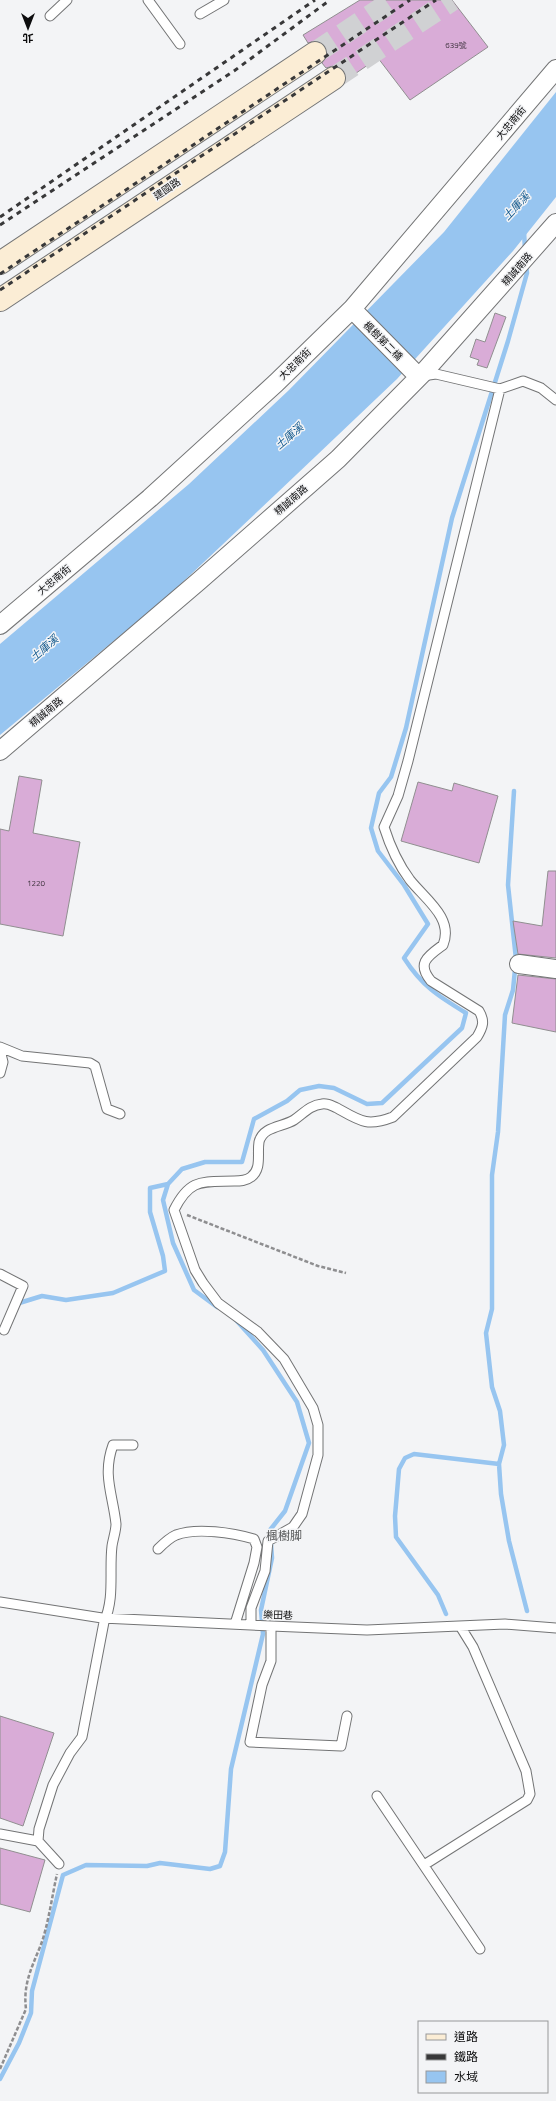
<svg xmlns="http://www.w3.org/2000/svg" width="556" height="2101" font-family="'Titillium Web','Noto Sans TC',sans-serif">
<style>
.water{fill:#97c5f0}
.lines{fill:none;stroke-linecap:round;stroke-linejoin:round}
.stream{stroke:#97c5f0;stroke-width:4.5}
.building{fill:#d9acd7;stroke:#908f90}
.secondary-tunnel{stroke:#d0d1d3;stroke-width:22;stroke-dasharray:22 11;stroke-linecap:butt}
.service-casing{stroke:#737475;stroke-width:11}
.minor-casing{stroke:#737475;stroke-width:20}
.secondary-casing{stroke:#737475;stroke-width:24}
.path{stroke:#8e8e90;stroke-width:2.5;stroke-dasharray:4 2;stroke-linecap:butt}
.service{stroke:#fff;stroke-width:9}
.minor{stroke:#fff;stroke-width:18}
.secondary{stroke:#fbedd5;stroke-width:22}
.rail{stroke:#383839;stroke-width:3;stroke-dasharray:5 5;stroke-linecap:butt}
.labels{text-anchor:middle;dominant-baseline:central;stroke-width:3;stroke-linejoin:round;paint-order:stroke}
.number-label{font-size:8px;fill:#403540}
.street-label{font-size:10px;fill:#0d0d0e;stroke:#f3f4f6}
.water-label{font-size:11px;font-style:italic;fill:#145a8e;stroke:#f3f4f6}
.quarter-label{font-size:12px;fill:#565758;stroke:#f3f4f6}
</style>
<rect width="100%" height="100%" fill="#f3f4f6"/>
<path class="water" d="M556 92V197L513 251 397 379 276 494 168 596 0 735V644L189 484 289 390 444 232Z"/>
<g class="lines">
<path class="stream" d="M524 231 525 250
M514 791 508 885 516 959 513 990 505 1015 498 1132 492 1175V1309L486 1333 492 1387 500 1411 504 1445 499 1464 501 1494 509 1541 527 1611
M16 1304 42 1296 66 1300 113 1293 165 1271 163 1256 150 1212V1188L168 1184
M217 1307 194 1290 173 1243 163 1200 168 1184 182 1169 205 1162H242L254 1119 287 1101 300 1090 319 1086 334 1088 367 1104 382 1103 462 1028 466 1013C438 996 422 986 404 958L428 924 404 885 378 851 371 828 379 793 391 777 406 728 452 518 508 341 527 273 526 265
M446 1614 438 1595 396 1537 395 1516 399 1469 405 1458 414 1454 499 1464
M0 2079 19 2043 31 2013 32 1991 63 1875 86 1865 147 1866 160 1863 210 1869 220 1866 225 1852 231 1769 263 1634 261 1610 272 1558 270 1530 285 1511 309 1443 297 1402 263 1350 236 1320"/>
</g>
<path class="building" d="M360 0H452L488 47 410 100 378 58 346 80 345 71 340 67 333 66 326 68 322 63 327 53 325 46 321 42 315 41 308 43 303 35Z
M495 313 506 317 487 368 477 365 479 360 470 357 476 339 485 342Z
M19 776 42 780 33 833 80 842 63 936 0 924V829L9 831Z
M418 782 452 791 454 783 498 796 479 863 401 841Z
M548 871H556V958L518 954 513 921 542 926Z
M518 975 556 979V1032L512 1023Z
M0 1716 54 1733 23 1826 0 1818Z
M0 1848 45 1860 30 1912 0 1904Z"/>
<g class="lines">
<path class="secondary-tunnel" d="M315 53 394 0
M334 78 452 0"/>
<g class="service-casing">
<path id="service" d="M148 0 180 44
M200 14 224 0
M50 16 67 0
M422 376 436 374 500 389 523 381 541 388 556 400
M0 1047 22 1056 90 1063 95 1066 107 1109 120 1114
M0 1050 3 1062 0 1073
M0 1274 23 1286 4 1330
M158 1549C163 1544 169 1538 176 1535 197 1527 233 1533 254 1539L257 1547 254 1563 235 1624
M0 1602 102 1618 271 1626 367 1630 505 1624 556 1628
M251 1625V1608L265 1571 268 1541 293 1527 302 1514 318 1455V1425L313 1408 284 1359 258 1332 218 1303 203 1283 195 1270 174 1210C190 1178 202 1182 234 1181 240 1181 246 1181 251 1177 262 1169 257 1154 259 1142 263 1126 283 1127 294 1120 303 1114 310 1105 322 1104 328 1103 332 1106 337 1108 360 1121 367 1127 393 1117L477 1037C483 1027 485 1021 479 1011L431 981C416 963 428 956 443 945 454 918 425 899 410 880 398 864 390 846 384 827L398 796 408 761 500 389
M271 1626V1661L262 1685 250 1742 341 1746 347 1716
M377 1796 480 1949
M0 1834 38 1841
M59 1864 38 1841 39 1829 53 1785 70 1753 82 1737 104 1622C115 1598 109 1571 112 1546 113 1539 116 1531 116 1524 113 1495 102 1475 113 1445H133
M424 1865 527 1800 530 1794 526 1771 473 1647 460 1626"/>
</g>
<g class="minor-casing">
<path id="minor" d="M352 309 415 373
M0 625 150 498 276 383 352 309 556 69
M0 751 199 581 338 459 423 373 556 223
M519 964 556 969"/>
</g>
<g class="secondary-casing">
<path id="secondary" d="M0 263 315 53
M0 300 334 78"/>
</g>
<path class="path" d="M187 1215 318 1266 346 1273
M0 2069 26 2009C23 1985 31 1969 40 1947 48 1927 52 1896 57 1874"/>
<use href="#service" class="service"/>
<use href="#minor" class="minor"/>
<use href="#secondary" class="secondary"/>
<path class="rail" d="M0 217 315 0
M0 225 234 71 330 0
M0 274 410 0
M0 290 436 0"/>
</g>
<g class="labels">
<g class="number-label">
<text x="456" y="45">639號</text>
<text x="36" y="883">1220</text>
</g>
<g class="street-label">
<text transform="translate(511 123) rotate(-50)">大忠南街</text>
<text transform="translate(167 189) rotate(-34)">建國路</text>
<text transform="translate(517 269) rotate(-49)">精誠南路</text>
<text transform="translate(383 341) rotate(45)">楓樹第二橋</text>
<text transform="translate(295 364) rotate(-44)">大忠南街</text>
<text transform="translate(291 500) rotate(-41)">精誠南路</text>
<text transform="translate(54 580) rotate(-40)">大忠南街</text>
<text transform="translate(46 712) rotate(-40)">精誠南路</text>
<text transform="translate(278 1615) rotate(2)">樂田巷</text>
</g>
<g class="water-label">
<text transform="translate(516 206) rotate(-47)">土庫溪</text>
<text transform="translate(289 436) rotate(-41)">土庫溪</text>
<text transform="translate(44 648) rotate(-41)">土庫溪</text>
</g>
<g class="quarter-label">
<text x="284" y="1535">楓樹脚</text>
</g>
</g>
<rect x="418" y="2021" width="130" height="72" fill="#f3f4f6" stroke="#979899"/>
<rect x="426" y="2034" width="20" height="6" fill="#fbedd5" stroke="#979899"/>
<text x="454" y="2041" font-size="12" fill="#0d0d0e">道路</text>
<rect x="426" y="2054" width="20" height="6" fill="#383839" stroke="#979899"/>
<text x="454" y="2061" font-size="12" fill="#0d0d0e">鐵路</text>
<rect x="426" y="2071" width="20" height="12" fill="#97c5f0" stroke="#979899"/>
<text x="454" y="2081" font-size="12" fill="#0d0d0e">水域</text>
<g transform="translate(28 28) rotate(180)" stroke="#f3f4f6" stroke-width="3" paint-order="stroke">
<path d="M0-3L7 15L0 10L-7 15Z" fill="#0d0d0e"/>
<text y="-6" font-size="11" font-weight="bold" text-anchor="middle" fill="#0d0d0e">北</text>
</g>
</svg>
